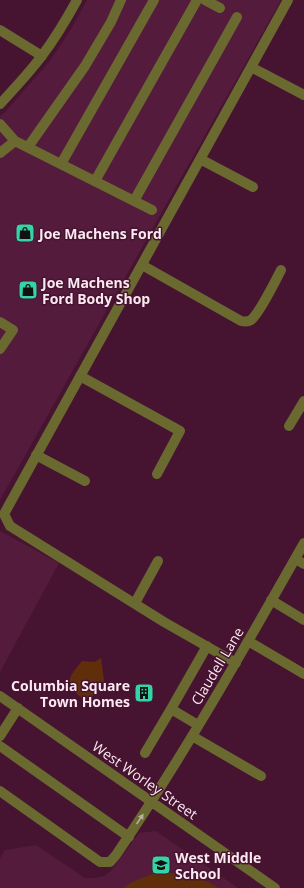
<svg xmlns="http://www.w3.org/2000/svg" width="304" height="888" font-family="'Open Sans',sans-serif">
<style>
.built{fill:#541b3c}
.green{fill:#612e0c}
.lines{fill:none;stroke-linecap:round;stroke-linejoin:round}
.minor{stroke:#696930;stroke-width:10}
.oneway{fill:#baaf9a}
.labels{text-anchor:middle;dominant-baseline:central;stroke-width:3;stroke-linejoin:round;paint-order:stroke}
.poi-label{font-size:14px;font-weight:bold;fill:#fce8f1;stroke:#461430;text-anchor:start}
.street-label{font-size:14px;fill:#fce8f1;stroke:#461430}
</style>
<rect width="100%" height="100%" fill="#461430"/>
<path class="built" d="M87 0H281L0 500V116L5 112 49 62 70 31Z
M0 531 59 563 0 672Z
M156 831 238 888H0V858L5 850 36 845 85 878H95L104 876 111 871 139 833Z"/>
<path class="green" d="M101 658 105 688C97 692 91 699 83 699 63 683 68 678 82 661L95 662Z
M173 873C192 875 202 877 218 888H123L132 882 152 874Z"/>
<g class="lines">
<path class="minor" d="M205 0 220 8
M0 30 42 56
M251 67 288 0
M0 104C14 89 28 74 41 57 54 40 66 20 77 0
M0 124 15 141
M28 147 85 66 111 22 121 0
M0 153 15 141 152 210
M200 159 253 187
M61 164 154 0
M95 181 197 0
M134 201 237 17
M142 265 241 321C245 322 248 322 251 320 258 315 276 280 281 270
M0 322 13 330 0 349
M80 376 180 431 157 474
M289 426 304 401
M36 455 85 481
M295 559 304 564
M271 600 304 620
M135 603 158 561
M248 641 304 674
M236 663 164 622 10 526 4 514 251 67 304 95
M0 696 275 888
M198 725 171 709 207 646
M0 736 18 708
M192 736 261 776
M0 746 129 837
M145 753 171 709
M0 791 100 862H110L116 855C184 755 244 649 304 543"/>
</g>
<defs><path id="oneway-solid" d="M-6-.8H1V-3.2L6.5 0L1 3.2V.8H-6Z"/></defs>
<use class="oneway" href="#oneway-solid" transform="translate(140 819) rotate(-56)"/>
<defs>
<g id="shop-square" transform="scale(1)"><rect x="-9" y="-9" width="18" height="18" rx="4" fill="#34d4a7" stroke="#461430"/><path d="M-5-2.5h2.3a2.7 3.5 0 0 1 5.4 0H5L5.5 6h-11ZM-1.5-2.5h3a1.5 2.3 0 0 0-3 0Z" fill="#111"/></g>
<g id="building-square" transform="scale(1)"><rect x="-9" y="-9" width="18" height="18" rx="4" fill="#34d4a7" stroke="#461430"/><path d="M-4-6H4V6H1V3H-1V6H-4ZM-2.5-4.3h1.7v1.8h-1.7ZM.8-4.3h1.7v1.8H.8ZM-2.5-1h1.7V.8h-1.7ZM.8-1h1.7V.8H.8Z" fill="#111"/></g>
<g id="school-square" transform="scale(1)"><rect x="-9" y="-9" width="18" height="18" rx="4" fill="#34d4a7" stroke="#461430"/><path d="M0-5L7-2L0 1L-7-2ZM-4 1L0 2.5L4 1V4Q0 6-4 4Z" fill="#111"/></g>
</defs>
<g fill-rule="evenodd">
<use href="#shop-square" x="25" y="233"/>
<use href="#shop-square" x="28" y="290"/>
<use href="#building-square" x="144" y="693"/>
<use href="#school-square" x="161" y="865"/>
</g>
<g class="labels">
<g class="poi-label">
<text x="39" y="233">Joe Machens Ford</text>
<text x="42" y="282">Joe Machens<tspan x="42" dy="16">Ford Body Shop</tspan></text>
<text x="130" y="685" text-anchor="end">Columbia Square<tspan x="130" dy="16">Town Homes</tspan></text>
<text x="175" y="857">West Middle<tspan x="175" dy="16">School</tspan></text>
</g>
<g class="street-label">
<text transform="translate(217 666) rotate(-59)">Claudell Lane</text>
<text transform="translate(145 780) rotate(35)">West Worley Street</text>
</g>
</g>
</svg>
